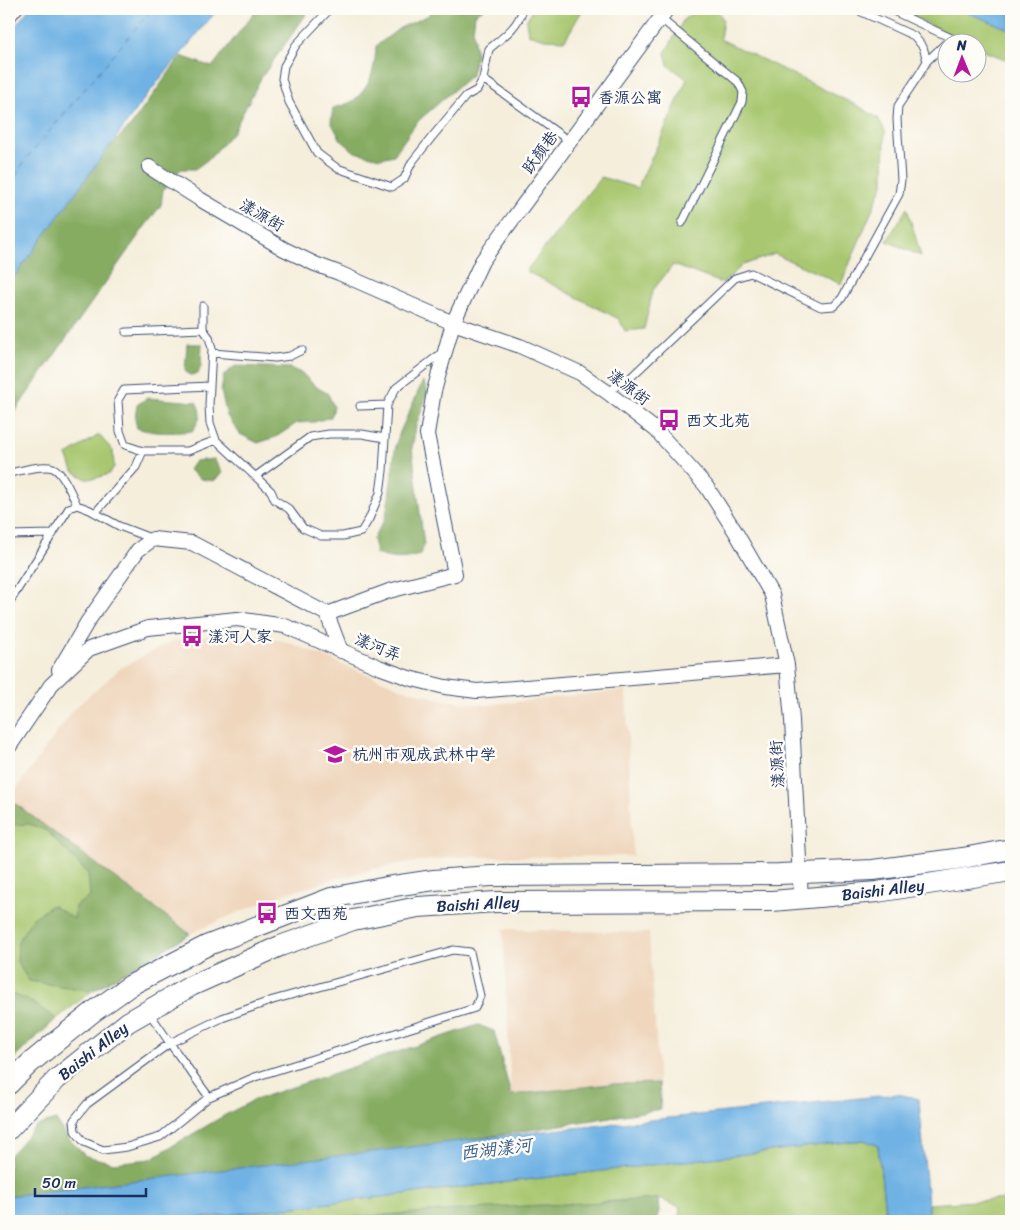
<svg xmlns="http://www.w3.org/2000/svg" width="1020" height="1230" font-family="Sriracha,'LXGW WenKai TC',sans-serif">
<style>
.built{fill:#efd6bc}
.green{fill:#a8c76f;stroke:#627b66}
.forest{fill:#86ac62;stroke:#506e60}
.water{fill:#70b2e4;stroke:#4670a1}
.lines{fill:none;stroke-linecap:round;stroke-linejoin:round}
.ferry{stroke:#395d8d;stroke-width:1;stroke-dasharray:6 5;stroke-linecap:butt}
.service-casing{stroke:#3c4c71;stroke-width:9}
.minor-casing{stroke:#3c4c71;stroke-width:16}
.secondary-casing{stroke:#3c4c71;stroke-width:22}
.service{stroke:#fff;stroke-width:7}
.minor{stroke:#fff;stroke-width:14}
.secondary{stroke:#fff;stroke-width:20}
.labels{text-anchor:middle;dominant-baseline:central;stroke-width:5;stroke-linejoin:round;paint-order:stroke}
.poi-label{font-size:16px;fill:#1b2f5e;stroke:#fdfcf7;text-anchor:start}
.street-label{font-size:16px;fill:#1b2f5e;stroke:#fdfcf7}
.water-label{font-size:18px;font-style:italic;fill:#395d8d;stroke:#fdfcf7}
</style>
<rect width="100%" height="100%" fill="#fdfcf7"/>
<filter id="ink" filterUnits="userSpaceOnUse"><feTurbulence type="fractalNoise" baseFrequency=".02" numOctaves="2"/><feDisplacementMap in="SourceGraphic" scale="10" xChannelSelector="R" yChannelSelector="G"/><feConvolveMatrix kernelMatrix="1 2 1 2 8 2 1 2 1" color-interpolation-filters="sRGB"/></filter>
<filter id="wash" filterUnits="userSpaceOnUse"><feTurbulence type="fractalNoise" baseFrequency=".0096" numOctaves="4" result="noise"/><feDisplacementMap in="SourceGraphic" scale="20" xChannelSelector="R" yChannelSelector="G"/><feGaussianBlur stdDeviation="1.12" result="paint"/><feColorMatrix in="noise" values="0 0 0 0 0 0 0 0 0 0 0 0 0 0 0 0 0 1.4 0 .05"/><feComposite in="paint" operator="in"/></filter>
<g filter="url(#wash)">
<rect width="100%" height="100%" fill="#f5eedb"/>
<path class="built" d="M230 633 288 642 403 689 448 701 487 705 626 690 633 856 455 857 397 864 338 878 290 892 234 914 190 934 9 799 74 709 121 668 172 641Z
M503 929 649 933 659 1083 610 1084 511 1095Z"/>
<path class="green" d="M533 9H583L565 40 545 39 528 34 526 21Z
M699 9H717L723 20 720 39 860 107 878 118 885 131 884 182 841 284 775 254 743 265 722 283 673 265 653 290 644 329 625 331 619 319 526 271 601 177 637 188 660 140 687 79 668 65 665 53 684 19Z
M899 9H973L1011 25V61L978 49V42H965Z
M907 208 921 256 887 241Z
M99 435 113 451 114 467 109 474 96 478 86 479 73 471 67 455Z
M9 799 190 934 92 991 56 1019 9 1063Z
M864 1140 878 1146 886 1221H679L680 1207 658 1199 294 1221H177Z
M1009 1199 1011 1203V1221H928V1204Z"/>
<path class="forest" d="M257 9H310L261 78 233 132 211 157 195 169H181L163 190 161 205 143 229 9 420V284L105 152 132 124 181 56 212 67Z
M430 9H484L475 14 473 32 476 55 471 75 417 122 394 155 380 158 355 152 341 140 331 122 333 108C340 106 350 104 355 99 372 85 375 67 376 46L400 28 429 15Z
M187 344H202L201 365 198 374 189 375 185 370Z
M235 366 290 368 303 374 314 385 328 394 334 407 331 417 314 422 297 423 276 437 258 443 240 434 227 416 221 391 224 375Z
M423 381 428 392 416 426 412 448 424 545 420 555C402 560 393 560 376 554L373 539 385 519 389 498 392 472 396 444 400 432Z
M147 398 196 402C203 415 200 420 192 431 172 433 155 434 137 428L135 419 137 405Z
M214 459 222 473 214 481 201 479 189 470 195 461Z
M9 799 190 934 92 991 29 981 17 962 18 941 33 918 52 905 74 919 75 906 90 897 88 874 47 831 29 824 13 825 9 830Z
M9 994C26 996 43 1009 56 1019L9 1063Z
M478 1025 494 1031 511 1095 610 1084 659 1083 661 1109 442 1144 9 1196V1156L36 1126 56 1120 67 1137 86 1156 114 1163 150 1159 227 1114 254 1100Z
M658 1199 659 1211 656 1221H294L488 1208Z"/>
<path class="water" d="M29 9H218L147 95 9 284V34Z
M958 9H1011V30Z
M898 1094 919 1099 928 1204V1221H886L878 1146 864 1140 177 1221H9V1196L526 1133Z"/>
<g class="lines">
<path class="ferry" d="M9 186 26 159 152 9"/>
</g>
</g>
<g filter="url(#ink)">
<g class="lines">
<g class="service-casing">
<path id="service" d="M330 9 296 45 284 66 282 79 289 102 317 153 337 168 392 187 404 179 412 162 432 137 466 96 477 90 483 79 489 49C503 37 518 27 523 9
M889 9 951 38 927 61
M660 18 738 82 743 92 742 102 682 223
M9 21 19 9
M483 79 569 141
M203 306V329L209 337 212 349 209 405 210 423 216 440 271 491 275 500 289 509 303 528 321 536H343L361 532 369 519 380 493 383 471 387 405 396 388 444 351
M126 332 203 329
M212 353 275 358 290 356 302 350
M210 386 124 390 118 400 120 431 125 445 143 451H188L216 440
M607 392 629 379 735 278 751 273 821 307 834 306 842 298 899 194 901 180 897 119 898 106 920 73 927 61 923 47 914 36 855 9
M360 406 387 405
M9 473C20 471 42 464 53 468 63 472 72 495 77 505
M256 476 310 437 329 434H362L385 438
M95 513 136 467 143 451
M9 535 53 534
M9 603 69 508 77 505 90 510 119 526 153 539
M453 950 470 952 480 996 475 1008 255 1077 209 1097 160 1137 127 1147 103 1150 84 1142 75 1131 74 1120 87 1104 170 1043 222 1018 273 1000Z
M148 1011 174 1049 209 1097"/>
</g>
<g class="minor-casing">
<path id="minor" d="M149 167 198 198 284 249 315 264 339 273 453 323 520 346 580 373 607 392 656 430 706 486 735 531 772 595 787 665 792 720 801 900
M327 614 389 591 455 574 427 434 434 391 453 323 482 261 667 9
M59 670 88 621 138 550 153 539 192 543 327 614 341 651
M9 747 51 685 89 649 148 628 237 619 285 626 379 667 409 678 445 687 477 691 787 665"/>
</g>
<g class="secondary-casing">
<path id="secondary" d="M9 1084 29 1064 53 1044 93 1012 131 985 206 946 331 898 387 887 434 880 491 876 779 874 873 870 963 858 1011 849
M9 1129 57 1079 128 1022 191 986 280 946 353 920 418 907 496 902 772 901 877 892 1011 871"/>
</g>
<use href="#service" class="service"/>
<use href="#minor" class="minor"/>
<use href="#secondary" class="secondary"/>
</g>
</g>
<defs>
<g id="bus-bare" transform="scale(1.725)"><path d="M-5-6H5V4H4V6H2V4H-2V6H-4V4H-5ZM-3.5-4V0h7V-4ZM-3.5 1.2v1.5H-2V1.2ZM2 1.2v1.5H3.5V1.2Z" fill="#b5179e" stroke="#fdfcf7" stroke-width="2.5" paint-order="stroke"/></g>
<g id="school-bare" transform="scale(1.725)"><path d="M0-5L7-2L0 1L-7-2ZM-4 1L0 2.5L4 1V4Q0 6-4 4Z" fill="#b5179e" stroke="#fdfcf7" stroke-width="2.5" paint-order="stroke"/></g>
</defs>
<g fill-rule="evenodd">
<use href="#bus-bare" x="581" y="97"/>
<use href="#bus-bare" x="669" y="420"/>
<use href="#bus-bare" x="192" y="636"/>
<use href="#school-bare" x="335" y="754"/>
<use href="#bus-bare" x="267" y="913"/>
</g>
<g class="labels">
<g class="poi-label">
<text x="598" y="97">香源公寓</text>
<text x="686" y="420">西文北苑</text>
<text x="208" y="636">漾河人家</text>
<text x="352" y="754">杭州市观成武林中学</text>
<text x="284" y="913">西文西苑</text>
</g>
<g class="street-label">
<text transform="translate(540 152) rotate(-54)">跃颜巷</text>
<text transform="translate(262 215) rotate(30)">漾源街</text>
<text transform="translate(629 387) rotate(37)">漾源街</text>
<text transform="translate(378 647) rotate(22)">漾河弄</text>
<text transform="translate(777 764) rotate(-93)">漾源街</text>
<text transform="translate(883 890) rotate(-7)">Baishi Alley</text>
<text transform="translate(478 904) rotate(-3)">Baishi Alley</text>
<text transform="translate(93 1051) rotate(-38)">Baishi Alley</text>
</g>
<g class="water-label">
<text transform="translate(496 1149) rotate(-7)">西湖漾河</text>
</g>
</g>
<rect width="1020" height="1230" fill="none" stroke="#fdfcf7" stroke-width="30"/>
<g transform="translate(962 58) rotate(359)"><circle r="24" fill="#fdfcf7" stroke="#a3aaba"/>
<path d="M0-4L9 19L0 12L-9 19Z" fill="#b5179e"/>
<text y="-8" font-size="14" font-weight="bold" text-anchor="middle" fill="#1b2f5e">N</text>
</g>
<path d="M35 1188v8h111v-8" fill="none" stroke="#1b2f5e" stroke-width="2.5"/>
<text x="42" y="1188" font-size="15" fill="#1b2f5e" stroke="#fdfcf7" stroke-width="4" paint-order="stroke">50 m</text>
</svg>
